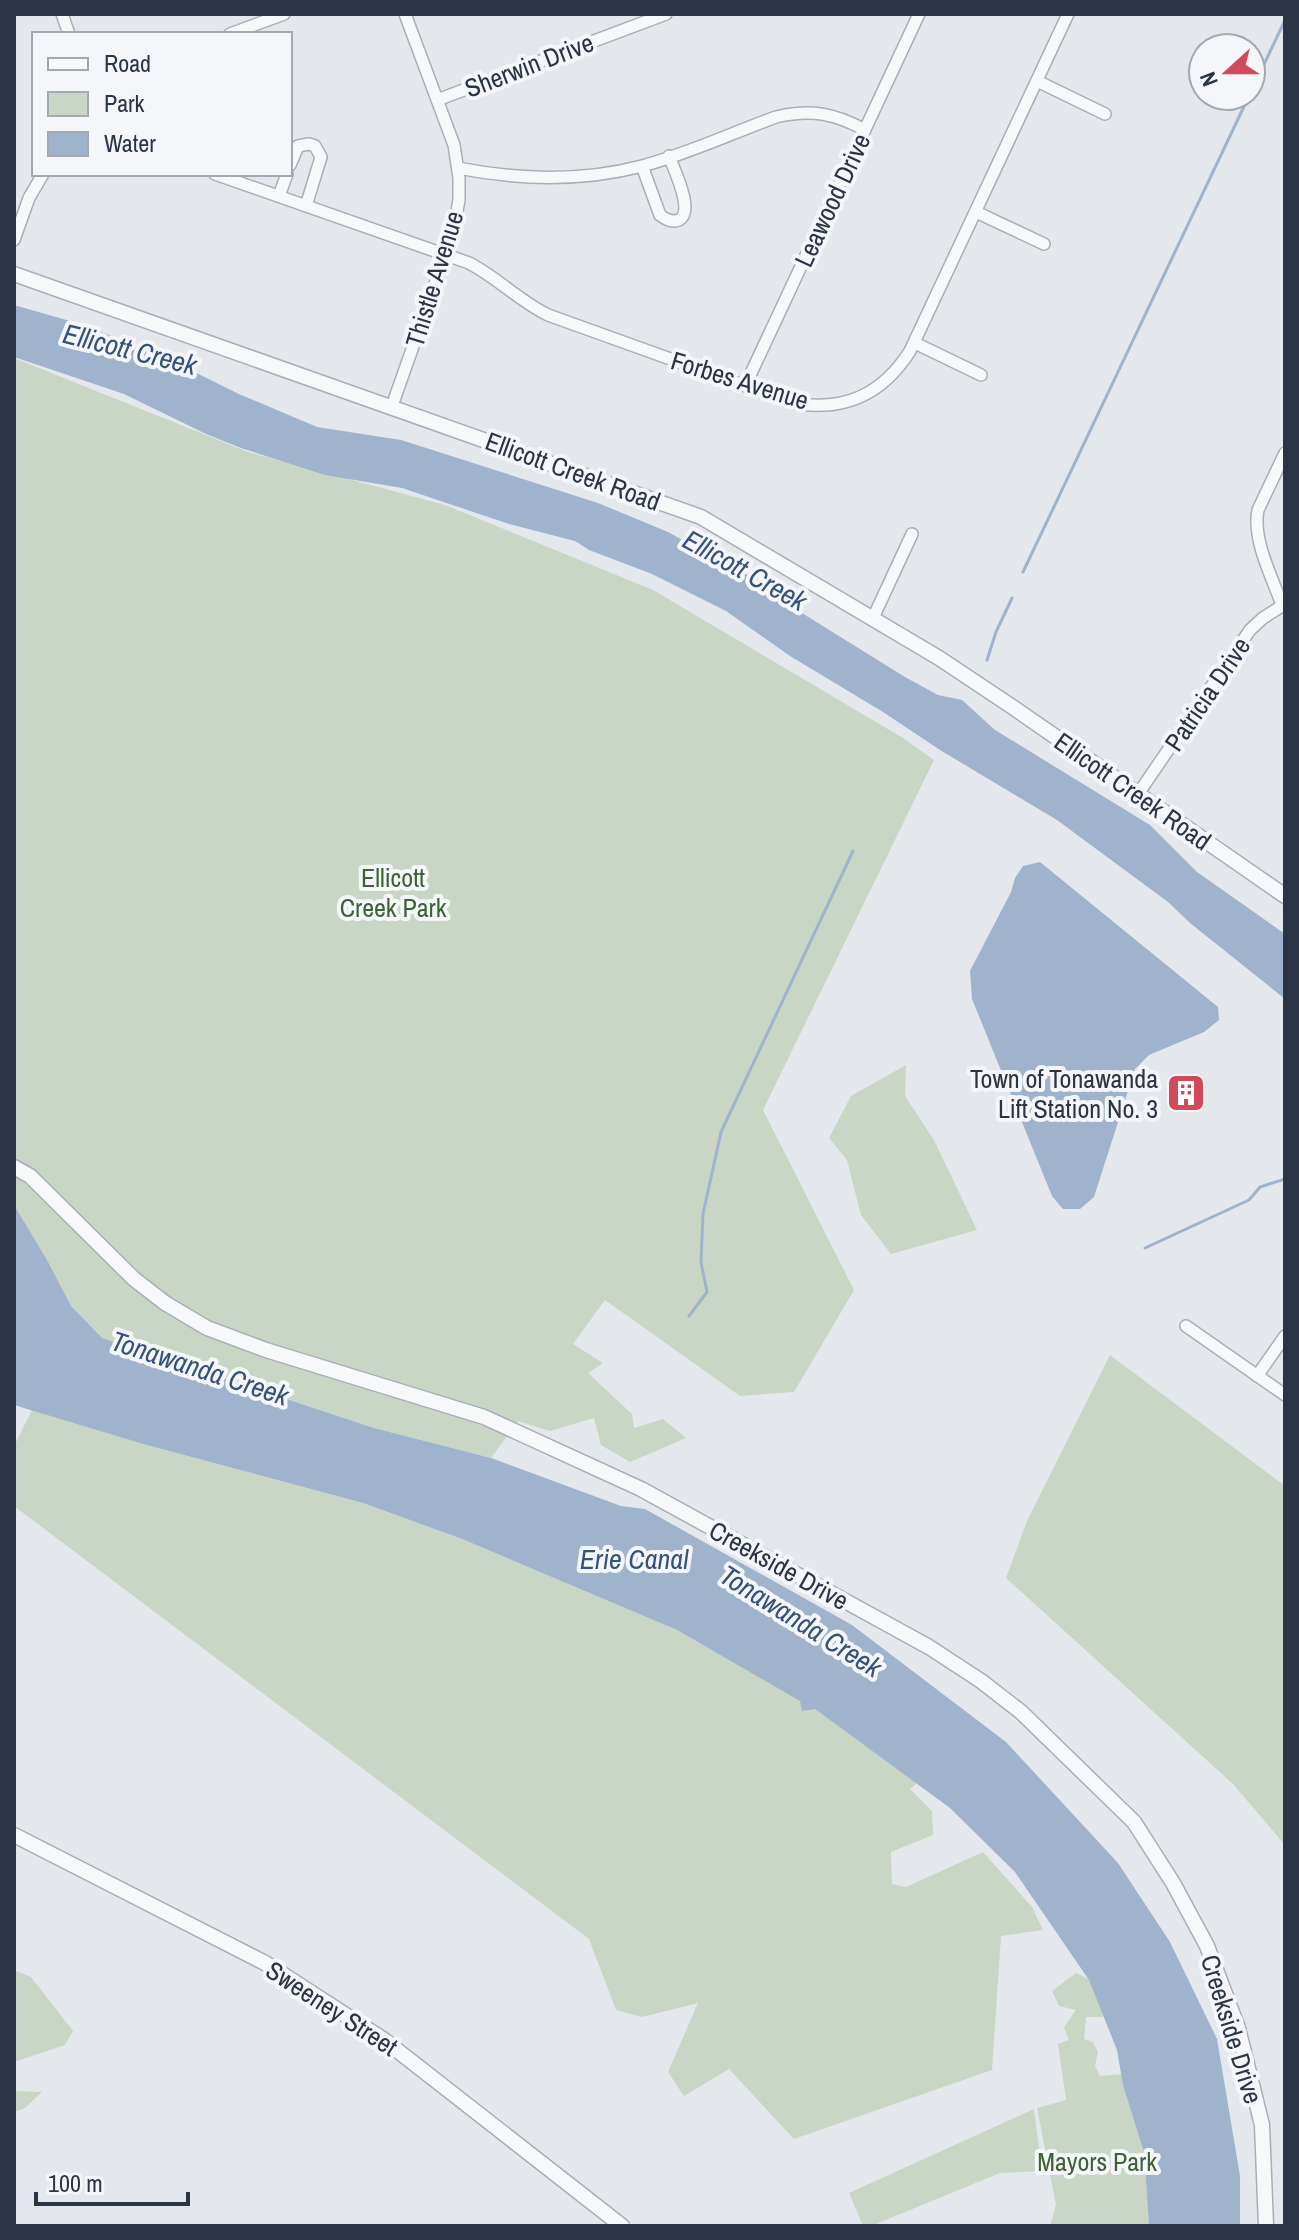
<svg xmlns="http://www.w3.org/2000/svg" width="1299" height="2240" font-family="'Archivo Narrow',sans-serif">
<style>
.green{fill:#c9d6c5}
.water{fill:#9fb4cc}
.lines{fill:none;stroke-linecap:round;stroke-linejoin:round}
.stream{stroke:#9fb4cc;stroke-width:3}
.minor-casing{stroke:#a9aeb7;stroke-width:14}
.tertiary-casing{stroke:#a9aeb7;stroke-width:17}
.minor{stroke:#f7f8fa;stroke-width:11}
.tertiary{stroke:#f7f8fa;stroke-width:14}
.labels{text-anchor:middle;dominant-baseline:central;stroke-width:8;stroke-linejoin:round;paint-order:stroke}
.street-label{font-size:26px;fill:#2b3445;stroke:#f4f6f9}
.park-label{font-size:26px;fill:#3f6138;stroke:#f4f6f9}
.poi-label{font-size:26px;fill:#2b3445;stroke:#f4f6f9;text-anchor:end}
.water-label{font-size:28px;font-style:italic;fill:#34527a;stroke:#f4f6f9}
</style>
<rect width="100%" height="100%" fill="#e4e7ec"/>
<path class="green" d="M14 358 248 452 445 505 653 590 903 738 934 760 763 1110 854 1290 794 1392 740 1396 605 1300 573 1344 603 1363 588 1373 632 1414 634 1428 663 1419 686 1438 630 1462 601 1445 594 1418 550 1431 518 1421 491 1458 374 1428 102 1338 14 1306Z
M906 1065 905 1096 934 1140 977 1230 891 1254 861 1215 847 1160 829 1138 851 1096Z
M1110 1355 1285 1486V1845L1233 1784 1006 1578 1027 1521Z
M32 1410 143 1444 363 1503 462 1539 677 1630 815 1709 917 1783 910 1789 932 1811 933 1835 891 1852 892 1884 906 1887 983 1852 1032 1907 1043 1930 1001 1936 992 2070 794 2139 729 2069 684 2096 668 2072 698 2003 642 2017 616 2010 589 1939 14 1506V1446Z
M14 1970 31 1977 73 2031 65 2045 14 2062Z
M1076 1973 1105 1987 1108 2007 1102 2017H1086L1084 2039 1093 2042 1098 2052 1095 2066 1100 2076 1126 2074 1144 2152 1149 2226H1050L1056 2205 1037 2108 1066 2100 1058 2044 1069 2040 1064 2027 1076 2010 1059 2006 1052 1991Z
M14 2091 42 2092 25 2108 14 2112Z
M1034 2109 1042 2171 1000 2173 871 2226H863L849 2193Z"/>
<path class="water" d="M14 305 84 325 170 360 239 394 317 427 401 440 598 503 668 532 757 580 760 587 905 677 938 695 962 700 995 730 1150 825 1197 872 1285 934V999L1190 923 1168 902 1057 820 940 750 883 712 790 656 726 611 652 574 589 550 575 541 509 524 402 488 325 475 241 448 206 434 124 394 14 357Z
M1040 862 1218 1007 1219 1020 1204 1032 1149 1055 1135 1069 1094 1197 1080 1209H1063L1052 1196 972 999 970 971 1011 892 1015 878 1023 866Z
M14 1205 47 1260 71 1306 102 1338 374 1428 491 1458 621 1506 645 1509 852 1625 1006 1742 1118 1863 1170 1942 1217 2039 1240 2176V2226H1149L1144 2152 1123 2085 1117 2050 1089 1980 1015 1872 950 1808 815 1709 802 1711 800 1701 677 1630 462 1539 363 1503 143 1444 14 1405Z"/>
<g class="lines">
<path class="stream" d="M1251 92 1285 20
M1023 572 1249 96
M987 660 996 632 1012 598
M1145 1248 1249 1200 1260 1187 1285 1179
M689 1316 707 1292 701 1262 703 1214 721 1132 853 851"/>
<g class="minor-casing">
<path id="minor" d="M62 14 69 34
M230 34 284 14
M1037 81 1105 114
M437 100 666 14
M290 165 298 146 309 144 315 146 321 157 306 206
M642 166 660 215C665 219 671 223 679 220 695 211 674 170 669 156
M458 168C519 180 581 182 642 166 687 154 732 133 776 117 811 109 834 113 865 130
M215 174 469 263C498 278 519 301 548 315L793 403C844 412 882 395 910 351L1068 14
M279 196 287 174
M976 212 1044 244
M14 240 29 198 43 174
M915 343 981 375
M745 386 919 14
M392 406 453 233 459 200V178L454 145 405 14
M1282 605C1272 577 1252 539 1258 510L1285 453
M873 618 912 534
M1138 794 1250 630 1263 618 1285 604
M1186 1326 1285 1395
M1257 1376 1285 1336"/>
</g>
<g class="tertiary-casing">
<path id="tertiary" d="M14 274 701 517 939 658 1014 708 1285 896
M14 1167 30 1176 134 1279 165 1303 207 1328 266 1350 484 1417 641 1489 929 1647 981 1681 1021 1712 1134 1822 1173 1883 1207 1946 1238 2028 1262 2125 1266 2226
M14 1835 265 1963 384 2040 622 2226"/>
</g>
<use href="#minor" class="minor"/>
<use href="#tertiary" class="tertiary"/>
</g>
<defs>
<g id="building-square" transform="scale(2)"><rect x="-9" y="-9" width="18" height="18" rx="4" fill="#d1495b" stroke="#f4f6f9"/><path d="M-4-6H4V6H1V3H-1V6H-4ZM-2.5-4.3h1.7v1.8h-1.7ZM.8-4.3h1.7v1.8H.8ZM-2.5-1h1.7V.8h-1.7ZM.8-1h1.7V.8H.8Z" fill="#fff"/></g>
</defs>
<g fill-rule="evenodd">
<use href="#building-square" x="1186" y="1093"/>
</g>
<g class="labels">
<g class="street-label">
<text transform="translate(529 65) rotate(-21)">Sherwin Drive</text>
<text transform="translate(832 200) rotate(-65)">Leawood Drive</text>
<text transform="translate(434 279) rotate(-73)">Thistle Avenue</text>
<text transform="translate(740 380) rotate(17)">Forbes Avenue</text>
<text transform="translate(573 471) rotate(20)">Ellicott Creek Road</text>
<text transform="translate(1207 694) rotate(-56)">Patricia Drive</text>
<text transform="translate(1133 791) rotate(35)">Ellicott Creek Road</text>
<text transform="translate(779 1565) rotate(29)">Creekside Drive</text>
<text transform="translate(332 2008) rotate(33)">Sweeney Street</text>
<text transform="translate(1232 2029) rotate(73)">Creekside Drive</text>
</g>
<g class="park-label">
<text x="393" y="877">Ellicott<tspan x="393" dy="30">Creek Park</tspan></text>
<text x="1097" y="2161">Mayors Park</text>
</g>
<g class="poi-label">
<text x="1158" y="1078">Town of Tonawanda<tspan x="1158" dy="30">Lift Station No. 3</tspan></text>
</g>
<g class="water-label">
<text transform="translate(130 349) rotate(14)">Ellicott Creek</text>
<text transform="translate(745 570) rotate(29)">Ellicott Creek</text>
<text transform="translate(200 1368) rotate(18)">Tonawanda Creek</text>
<text x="634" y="1559">Erie Canal</text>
<text transform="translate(801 1621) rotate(32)">Tonawanda Creek</text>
</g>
</g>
<rect width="1299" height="2240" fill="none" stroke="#2b3445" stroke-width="32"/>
<rect x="32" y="32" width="260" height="144" fill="#f4f6f9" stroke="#a4a8b1" stroke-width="2"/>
<rect x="48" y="58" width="40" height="12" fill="#f7f8fa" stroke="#a4a8b1" stroke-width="2"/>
<text x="104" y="72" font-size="24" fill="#2b3445">Road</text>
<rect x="48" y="92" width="40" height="24" fill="#c9d6c5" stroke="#a4a8b1" stroke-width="2"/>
<text x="104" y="112" font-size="24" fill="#2b3445">Park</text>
<rect x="48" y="132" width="40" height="24" fill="#9fb4cc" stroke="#a4a8b1" stroke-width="2"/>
<text x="104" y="152" font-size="24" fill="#2b3445">Water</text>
<g transform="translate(1227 72) rotate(249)"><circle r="38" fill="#f4f6f9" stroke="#a4a8b1" stroke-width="2"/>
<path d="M0-6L14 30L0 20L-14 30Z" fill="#d1495b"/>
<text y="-12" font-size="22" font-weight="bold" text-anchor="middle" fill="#2b3445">N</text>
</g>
<path d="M36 2192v12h152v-12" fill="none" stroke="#2b3445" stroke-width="4"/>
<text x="48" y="2192" font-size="24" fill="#2b3445" stroke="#f4f6f9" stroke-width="6" paint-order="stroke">100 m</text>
</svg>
